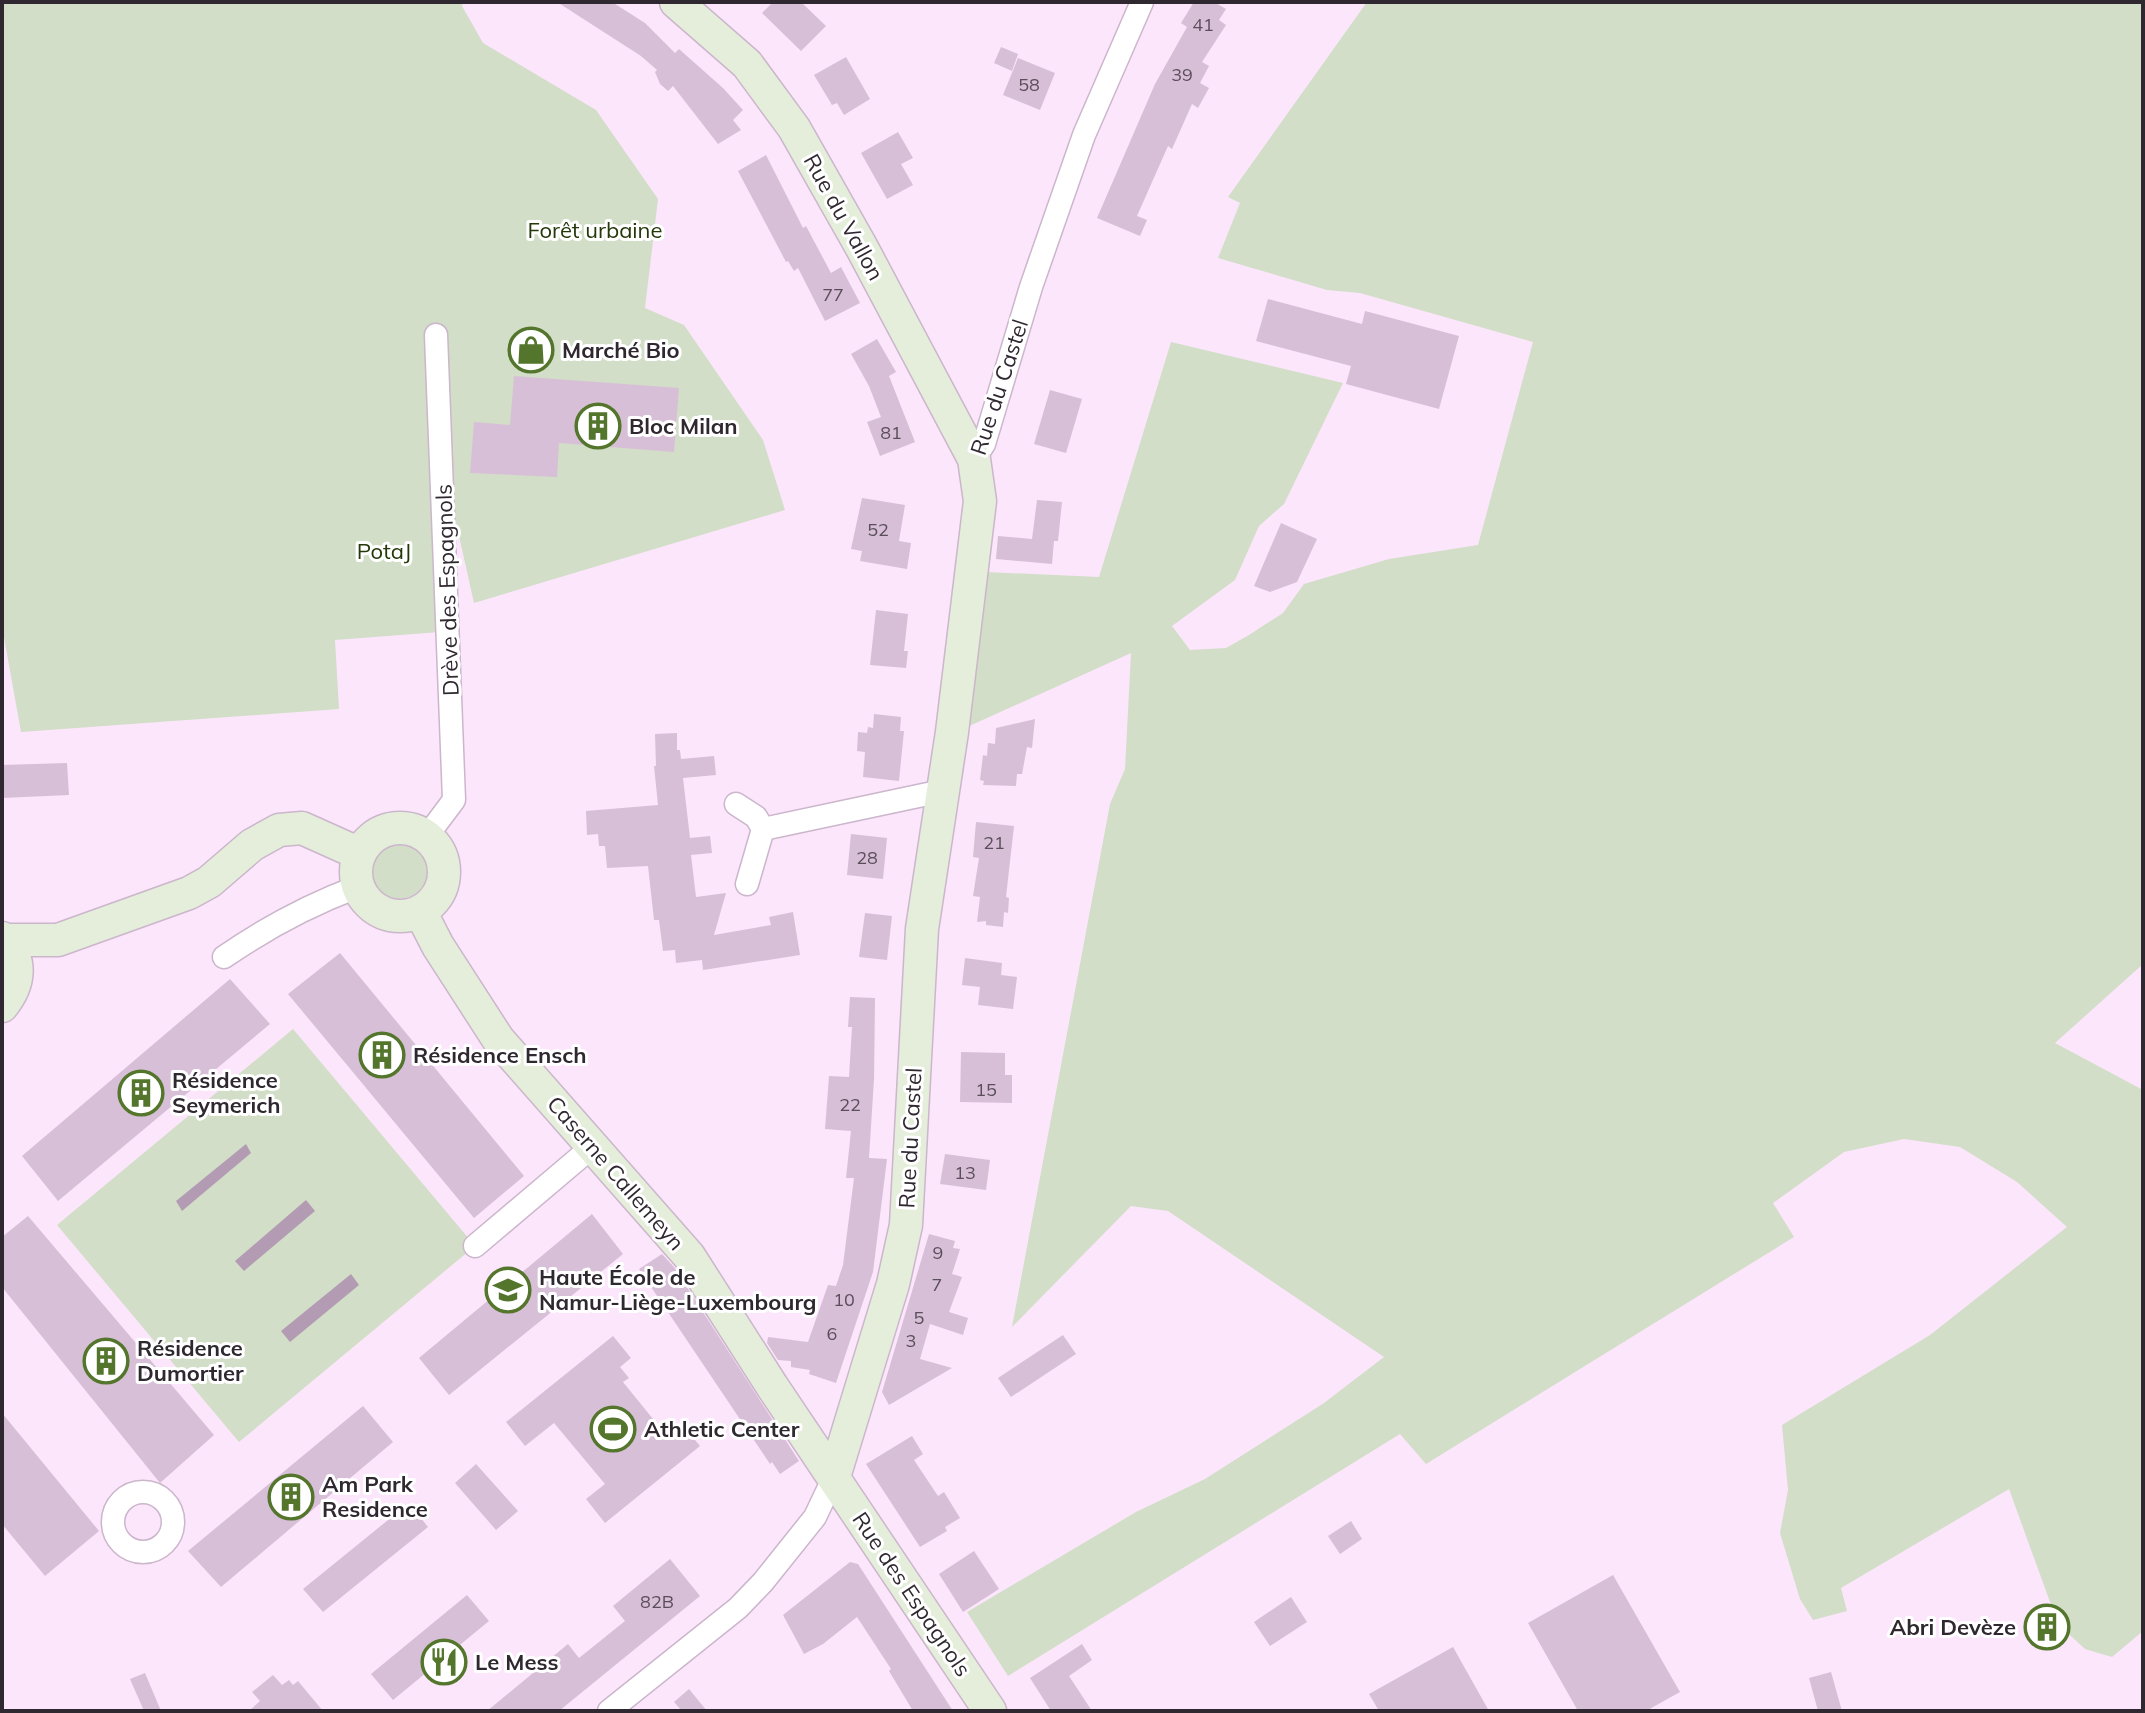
<svg xmlns="http://www.w3.org/2000/svg" width="2145" height="1713" font-family="Mulish,sans-serif">
<style>
.green{fill:#d2dec7}
.water{fill:#b29bb3}
.building{fill:#d8bfd8}
.lines{fill:none;stroke-linecap:round;stroke-linejoin:round}
.street-casing{stroke:#cbb6cb;stroke-width:25}
.secondary-casing{stroke:#cbb6cb;stroke-width:35}
.street{stroke:#fff;stroke-width:22}
.secondary{stroke:#e4eeda;stroke-width:32}
.labels{text-anchor:middle;dominant-baseline:central;stroke-width:6;stroke-linejoin:round;paint-order:stroke}
.number-label{font-size:18px;fill:#5a4e5a}
.street-label{font-size:22px;fill:#302830;stroke:#fff}
.park-label{font-size:22px;fill:#24380a;stroke:#fff}
.poi-label{font-size:22px;font-weight:bold;fill:#302830;stroke:#fff;text-anchor:start}
</style>
<rect width="100%" height="100%" fill="#fce6fc"/>
<path class="green" d="M2 2H463L462 6 483 43 596 110 658 199 645 308 684 325 763 440 785 510 474 603 427 393 440 632 335 640 339 709 21 732 2 626Z
M1367 2H2143V964L2055 1043 2143 1090V1631L2112 1657 2085 1649 2058 1624 2009 1489 1841 1588 1847 1611 1813 1620 1800 1599 1780 1533 1788 1490 1782 1425 1930 1335 2067 1227 2017 1182 1960 1147 1904 1139 1844 1152 1773 1203 1794 1237 1426 1464 1400 1434 1008 1676 967 1612 1136 1512 1205 1479 1324 1403 1384 1357 1168 1211 1131 1206 1012 1327 1110 804 1125 769 1131 653 967 727 985 572 1099 577 1171 342 1343 383 1284 504 1259 526 1235 580 1172 626 1190 650 1226 648 1249 635 1283 613 1304 584 1389 559 1478 545 1533 342 1360 293 1327 290 1218 258 1240 203 1228 197Z
M371 871a28 28 0 1 1 56 0a28 28 0 1 1-56 0Z
M293 1029 475 1246 239 1442 57 1225Z"/>
<path class="water" d="M246 1144 251 1153 182 1211 176 1201Z
M306 1200 315 1211 244 1271 235 1261Z
M351 1274 359 1285 290 1342 281 1331Z"/>
<path class="building" d="M557 2H612L645 23 675 53 679 49 723 88 743 110 733 120 741 130 718 144 673 86 668 91 660 84 655 72 657 70 641 56Z
M773 2H801L826 26 801 51 762 13Z
M1194 2H1214L1226 9 1219 20 1226 25 1202 62 1209 66 1200 83 1209 88 1198 108 1192 104 1172 149 1168 146 1137 216 1147 220 1140 236 1097 218 1155 84 1187 27 1181 23Z
M1001 47 1018 54 1012 71 994 63Z
M846 57 870 99 844 115 837 103 832 105 814 75Z
M1018 58 1055 73 1040 110 1003 95Z
M898 132 913 158 901 164 913 185 887 199 861 153Z
M766 155 803 228 806 226 831 273 841 267 860 303 825 321 798 268 794 271 788 261 786 262 738 171Z
M1268 299 1362 324 1365 311 1459 336 1439 409 1346 384 1351 366 1256 341Z
M877 339 896 372 889 376 915 442 880 456 867 422 881 417 869 386 851 354Z
M514 376 679 388 674 452 559 443 557 477 470 473 474 422 510 425Z
M1050 390 1082 399 1066 453 1034 444Z
M862 498 905 505 899 541 911 543 907 569 860 561 862 551 851 549Z
M1037 500 1062 502 1058 541H1054L1052 564 996 559 998 536 1032 539Z
M1281 523 1317 539 1297 582 1270 592 1254 586Z
M876 610 908 614 904 651H908L906 668 870 665Z
M874 714 901 717 900 731H904L899 781 863 777 865 752 857 751 858 732 867 733 868 727 873 728Z
M1035 719 1032 748 1027 747 1022 774H1017L1016 786 983 785 984 781 980 780 983 755 987 756 988 743 995 744 996 728Z
M677 733V750H680L681 759 714 756 716 775 683 778 690 838 710 836 712 853 691 855 696 897 726 893 714 935 771 925 769 917 793 912 800 955 703 970 702 960 676 963 675 950 663 951 659 920H654L648 866 607 868 605 846H599L598 834 587 835 586 811 658 805 654 766H656L655 734Z
M67 763 69 795 2 798V765Z
M976 822 1014 826 1006 897 1009 898 1008 913 1004 912 1003 927 986 925V921L977 922 980 897 973 896 979 858 973 857Z
M851 834 887 838 883 879 847 875Z
M865 913 892 916 887 960 859 957Z
M340 953 524 1176 474 1218 288 994Z
M965 958 1002 963 1001 975 1017 977 1013 1009 978 1005 980 987 962 985Z
M230 979 270 1024 58 1201 22 1156Z
M850 997 875 998 874 1079 869 1158 887 1159 873 1272 836 1383 809 1374 810 1370 791 1367V1361L778 1360 767 1343 768 1337 808 1342 828 1285 836 1286 843 1265 854 1178H846L851 1131 825 1129 829 1076 849 1077 852 1027H848Z
M961 1052 1005 1053V1075H1012V1103L960 1102Z
M945 1154 990 1160 986 1190 940 1184Z
M592 1214 623 1254 449 1395 419 1358Z
M28 1216 214 1435 160 1483 2 1287V1237Z
M929 1234 955 1241 953 1248 960 1249 952 1274 962 1277 949 1312 968 1318 963 1335 930 1324 920 1359 952 1368 889 1405 882 1392Z
M662 1254 674 1267 799 1461 780 1474 772 1462 770 1464 639 1269Z
M1063 1335 1076 1354 1011 1397 998 1378Z
M613 1336 631 1358 620 1367 629 1378 623 1382 666 1435 681 1423 700 1446 605 1523 586 1499 605 1484 554 1423 525 1446 506 1422Z
M363 1406 393 1442 221 1587 188 1551Z
M2 1413 99 1531 45 1576 2 1524Z
M912 1436 923 1454 914 1460 938 1496 944 1492 960 1518 945 1527 947 1531 920 1547 866 1464Z
M476 1464 518 1511 496 1530 455 1483Z
M409 1503 428 1527 323 1612 303 1589Z
M1351 1521 1362 1539 1340 1554 1328 1536Z
M974 1551 999 1589 963 1612 939 1574Z
M670 1559 700 1596 559 1711H487L568 1644 579 1658 625 1621 613 1606Z
M850 1562 858 1564 953 1711H913L889 1671 891 1669 857 1617 823 1644 804 1654 783 1615Z
M1613 1575 1680 1692 1646 1711H1578L1528 1623Z
M467 1595 489 1621 393 1700 371 1674Z
M1291 1597 1307 1622 1270 1646 1254 1622Z
M1082 1644 1092 1660 1069 1676 1092 1711H1051L1030 1678Z
M1453 1647 1489 1711H1379L1369 1694Z
M1831 1672 1842 1711H1818L1809 1678Z
M145 1673 161 1711H144L130 1679Z
M273 1675 282 1685 289 1680 293 1685 298 1681 323 1711H249L260 1701 252 1692Z
M689 1689 707 1711H682L674 1702Z"/>
<g class="lines">
<g class="street-casing">
<path id="street" d="M974 459 984 444 1031 287 1084 135 1142 2
M736 804 756 817 763 829
M427 836 454 800 436 335
M747 884 763 829 942 791
M224 957C266 928 309 905 357 887
M475 1246 592 1147
M113 1522a30 30 0 1 1 60 0a30 30 0 1 1-60 0Z
M609 1711 738 1608 763 1582 815 1517 834 1477"/>
</g>
<g class="secondary-casing">
<path id="secondary" d="M676 2 747 64 794 128 862 248 974 459 980 501 952 732 922 929 906 1225 893 1284 834 1477
M356 872a44 44 0 1 1 88 0a44 44 0 1 1-88 0Z
M420 911 438 946 498 1039 689 1256 772 1386 990 1711
M2 938C23 960 20 984 2 1006
M4 940H58L189 893 209 882 252 845 279 830 302 828 360 854"/>
</g>
<use href="#street" class="street"/>
<use href="#secondary" class="secondary"/>
</g>
<defs>
<g id="shop-ring" transform="scale(2.3)"><circle r="9.5" fill="#fff" stroke="#54752c" stroke-width="1.5"/><path d="M-5-2.5h2.3a2.7 3.5 0 0 1 5.4 0H5L5.5 6h-11ZM-1.5-2.5h3a1.5 2.3 0 0 0-3 0Z" fill="#54752c"/></g>
<g id="building-ring" transform="scale(2.3)"><circle r="9.5" fill="#fff" stroke="#54752c" stroke-width="1.5"/><path d="M-4-6H4V6H1V3H-1V6H-4ZM-2.5-4.3h1.7v1.8h-1.7ZM.8-4.3h1.7v1.8H.8ZM-2.5-1h1.7V.8h-1.7ZM.8-1h1.7V.8H.8Z" fill="#54752c"/></g>
<g id="university-ring" transform="scale(2.3)"><circle r="9.5" fill="#fff" stroke="#54752c" stroke-width="1.5"/><path d="M0-5L7-2L0 1L-7-2ZM-4 1L0 2.5L4 1V4Q0 6-4 4Z" fill="#54752c"/></g>
<g id="stadium-ring" transform="scale(2.3)"><circle r="9.5" fill="#fff" stroke="#54752c" stroke-width="1.5"/><path d="M0-5a6.5 5 0 1 0 0 10a6.5 5 0 1 0 0-10ZM-3.5-1.8h7v3.6h-7Z" fill="#54752c"/></g>
<g id="restaurant-ring" transform="scale(2.3)"><circle r="9.5" fill="#fff" stroke="#54752c" stroke-width="1.5"/><path d="M-5-6h1v4h1v-4h1v4h1v-4h1v5L-1.5 .5V6h-2V.5L-5-1ZM5-6V6H3V1.5H1.5Q1.5-4 5-6Z" fill="#54752c"/></g>
</defs>
<g fill-rule="evenodd">
<use href="#shop-ring" x="531" y="350"/>
<use href="#building-ring" x="598" y="426"/>
<use href="#building-ring" x="382" y="1055"/>
<use href="#building-ring" x="141" y="1093"/>
<use href="#university-ring" x="508" y="1290"/>
<use href="#building-ring" x="106" y="1361"/>
<use href="#stadium-ring" x="613" y="1429"/>
<use href="#building-ring" x="291" y="1497"/>
<use href="#building-ring" x="2047" y="1627"/>
<use href="#restaurant-ring" x="444" y="1662"/>
</g>
<g class="labels">
<g class="number-label">
<text x="1203" y="24">41</text>
<text x="1182" y="74">39</text>
<text x="1029" y="84">58</text>
<text x="833" y="294">77</text>
<text x="891" y="432">81</text>
<text x="878" y="529">52</text>
<text x="994" y="842">21</text>
<text x="867" y="857">28</text>
<text x="986" y="1089">15</text>
<text x="850" y="1104">22</text>
<text x="965" y="1172">13</text>
<text x="938" y="1252">9</text>
<text x="937" y="1284">7</text>
<text x="844" y="1299">10</text>
<text x="919" y="1317">5</text>
<text x="832" y="1333">6</text>
<text x="911" y="1340">3</text>
<text x="657" y="1601">82B</text>
</g>
<g class="street-label">
<text transform="translate(844 217) rotate(61)">Rue du Vallon</text>
<text transform="translate(999 387) rotate(-72)">Rue du Castel</text>
<text transform="translate(447 590) rotate(-92)">Drève des Espagnols</text>
<text transform="translate(910 1138) rotate(-87)">Rue du Castel</text>
<text transform="translate(616 1173) rotate(49)">Caserne Callemeyn</text>
<text transform="translate(912 1594) rotate(56)">Rue des Espagnols</text>
</g>
<g class="park-label">
<text x="595" y="230">Forêt urbaine</text>
<text x="384" y="551">PotaJ</text>
</g>
<g class="poi-label">
<text x="562" y="350">Marché Bio</text>
<text x="629" y="426">Bloc Milan</text>
<text x="413" y="1055">Résidence Ensch</text>
<text x="172" y="1080">Résidence<tspan x="172" dy="25">Seymerich</tspan></text>
<text x="539" y="1277">Haute École de<tspan x="539" dy="25">Namur-Liège-Luxembourg</tspan></text>
<text x="137" y="1348">Résidence<tspan x="137" dy="25">Dumortier</tspan></text>
<text x="644" y="1429">Athletic Center</text>
<text x="322" y="1484">Am Park<tspan x="322" dy="25">Residence</tspan></text>
<text x="2016" y="1627" text-anchor="end">Abri Devèze</text>
<text x="475" y="1662">Le Mess</text>
</g>
</g>
<rect width="2145" height="1713" fill="none" stroke="#302830" stroke-width="8"/>
</svg>
